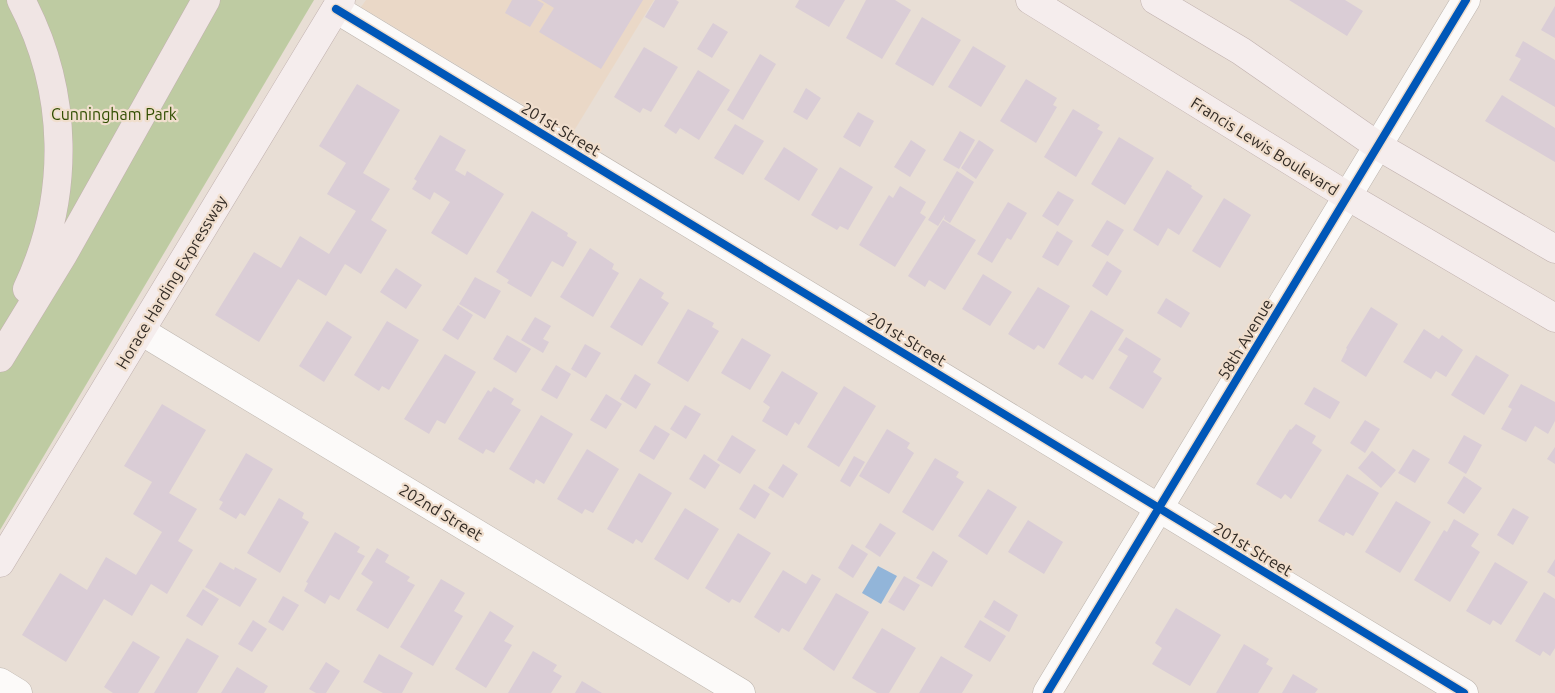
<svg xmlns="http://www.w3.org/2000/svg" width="1555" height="693" font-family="Ubuntu,sans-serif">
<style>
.built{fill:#ead8c7}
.green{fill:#becba2}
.water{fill:#92b5d9}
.building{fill:#dacdd6}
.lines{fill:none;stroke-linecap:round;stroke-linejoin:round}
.street-casing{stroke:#bcb4ad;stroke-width:29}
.primary-casing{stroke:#c0b1ae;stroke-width:29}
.highway-casing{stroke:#c0b1ae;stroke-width:29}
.street{stroke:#fcfaf9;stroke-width:28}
.primary{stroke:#f5eded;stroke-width:28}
.highway{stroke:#f0e5e4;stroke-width:28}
.cycleway-casing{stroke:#f0decd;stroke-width:11}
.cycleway{stroke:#0057b8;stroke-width:8}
.labels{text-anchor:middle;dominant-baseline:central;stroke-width:4.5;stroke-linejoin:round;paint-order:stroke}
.park-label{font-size:16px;fill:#314e00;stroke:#f0decd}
.street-label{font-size:16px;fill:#322b25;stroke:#f0decd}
</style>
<rect width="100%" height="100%" fill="#e8ded5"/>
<path class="built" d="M366 0H654L572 134 361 7Z"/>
<path class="green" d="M0 0H314L0 530Z"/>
<path class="water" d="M878 566 897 576 881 604 862 593Z"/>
<path class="building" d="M512 0H537L544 4 530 27 505 13Z
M541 0H643L601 69 539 32 554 8Z
M655 0H676L679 2 664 28 645 17Z
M799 0H845L829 27 795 7Z
M866 0H895L911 10 882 59 846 38Z
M1289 0H1345L1363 11 1347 36Z
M1555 6V38L1541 30Z
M922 17 961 40 933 86 895 64Z
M713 23 728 32 712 58 697 49Z
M1523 41 1555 60V107L1509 80 1521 59 1515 56Z
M973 46 1006 66 981 107 948 87Z
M644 47 678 67 651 112 643 108 640 113 614 97Z
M760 54 776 64 743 120 727 110Z
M698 70 730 90 699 140 680 128 676 134 664 126Z
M1026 79 1057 98 1053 105 1057 107 1036 143 1000 121Z
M357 84 400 110 363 173 390 189 371 220 387 230 361 274 345 264 326 296 298 279 259 342 215 315 254 252 281 268 300 236 329 254 356 211 327 194 346 163 319 146Z
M806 88 821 98 807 120 793 112Z
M1502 95 1555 128V162L1485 121Z
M1073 109 1100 125 1097 129 1103 132 1076 177 1044 157Z
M858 112 874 121 860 147 843 137Z
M735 124 764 141 743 175 714 158Z
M960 131 975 140 959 169 943 160Z
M440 135 466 150 455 170 465 176 467 171 504 194 467 255 431 233 450 202 434 192 430 200 412 189 417 181 414 179Z
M1119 137 1154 158 1125 205 1091 184Z
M911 140 926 150 910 177 894 167Z
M979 140 994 150 976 179 961 168Z
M784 147 818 169 799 201 764 179Z
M840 167 873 187 848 230 840 226 837 230 811 215Z
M1167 170 1192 186 1191 188 1203 196 1179 235 1168 228 1158 246 1133 230Z
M957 171 974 182 950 223 944 219 945 215 938 226 928 220Z
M900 186 926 202 920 213 926 217 895 267 859 245 889 195 893 198Z
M1058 191 1074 200 1058 226 1042 216Z
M1224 198 1251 215 1220 268 1192 251Z
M1008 202 1027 213 1011 240 1007 238 992 263 977 254Z
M532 211 568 233 567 236 577 242 563 267 552 261 531 297 507 283 509 280 496 272Z
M943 220 976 240 945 290 929 280 925 287 908 276Z
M1107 220 1124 230 1108 256 1091 246Z
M1057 231 1073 241 1058 266 1042 257Z
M590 248 614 264 612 269 619 273 593 317 560 297Z
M1107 261 1122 271 1107 296 1092 286Z
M396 268 422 285 406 309 380 292Z
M983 274 1012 292 990 326 962 309Z
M475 277 501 291 485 319 459 304Z
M640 278 664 293 661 298 669 303 642 346 610 327Z
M1038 287 1070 306 1044 349 1038 345 1034 350 1008 334Z
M1166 298 1190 313 1181 328 1157 313Z
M458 305 473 315 458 340 442 330Z
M1371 307 1398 324 1366 377 1341 361 1347 349 1346 348Z
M688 309 714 323 712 327 719 331 688 382 657 363Z
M1091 310 1124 330 1093 380 1085 375 1082 379 1058 364Z
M535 317 551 326 543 339 549 342 543 353 521 340Z
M327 321 352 337 324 382 299 366Z
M387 321 419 340 389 390 382 386 379 391 354 375Z
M1424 329 1439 339 1442 335 1463 350 1446 377 1436 371 1431 379 1403 362Z
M507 335 531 349 516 373 493 359Z
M1126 337 1161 359 1153 372 1162 378 1143 409 1109 388 1128 356 1118 350Z
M742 338 771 355 750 390 721 373Z
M585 344 601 353 586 378 571 369Z
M445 354 476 372 445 424 437 420 429 434 404 419Z
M1476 355 1509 375 1484 415 1451 395Z
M556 365 571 374 557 399 541 390Z
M782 371 818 393 799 425 795 422 787 436 762 421 770 407 763 402Z
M635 374 651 384 636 409 620 399Z
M1521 384 1555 402V421L1548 434 1535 426 1526 442 1501 429 1512 409 1508 407Z
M844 386 876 406 839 467 807 447Z
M494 387 514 399 511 404 521 410 494 453 486 449 483 454 458 439 488 390 491 392Z
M1314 387 1340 402 1330 419 1304 404Z
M606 394 622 404 606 429 590 420Z
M162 404 206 430 169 493 197 509 178 541 193 550 167 594 151 584 132 616 104 599 66 662 22 635 60 573 87 590 106 557 136 575 162 532 133 514 152 482 124 466Z
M685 405 701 414 686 439 670 429Z
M541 415 573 434 544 484 536 479 534 484 509 469Z
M1365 420 1380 429 1365 453 1350 443Z
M1296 424 1316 436 1312 443 1322 450 1291 499 1285 494 1281 499 1256 484 1290 429 1291 430Z
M655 425 670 434 654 460 639 451Z
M887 429 910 443 907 448 914 453 889 494 859 476Z
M732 435 756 450 740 474 717 460Z
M1464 435 1482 445 1466 474 1448 463Z
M1555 447V464L1547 459Z
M587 449 619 469 593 513 585 509 582 514 557 499Z
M1413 449 1430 459 1415 483 1398 473Z
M1372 451 1396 470 1381 488 1358 468Z
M246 453 273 469 245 516 240 513 236 519 219 509 223 502 219 500Z
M704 454 720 465 705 489 689 479Z
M854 456 865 462 850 487 840 481Z
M935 458 959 472 956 477 964 482 933 531 902 512Z
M783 464 798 474 783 498 768 488Z
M639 473 672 493 642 543 636 539 633 544 607 529Z
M1347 474 1379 493 1353 536 1346 532 1344 536 1318 521Z
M1464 476 1482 488 1464 514 1447 503Z
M754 484 770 494 755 519 739 509Z
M988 489 1017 507 987 555 958 536Z
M279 498 304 513 302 518 309 522 280 573 247 553Z
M1396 501 1431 522 1400 573 1365 552Z
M685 508 719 529 688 580 654 559Z
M1513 508 1529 517 1513 545 1497 535Z
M1454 519 1479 534 1471 546 1480 552 1450 602 1414 580 1444 530 1447 532Z
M1028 520 1063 542 1044 574 1008 552Z
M880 523 896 533 880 557 865 547Z
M335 532 360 547 357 552 365 556 339 600 330 595 325 604 304 591 308 583 306 582Z
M738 533 771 553 740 603 732 599 729 603 705 588Z
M852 544 868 554 853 578 838 568Z
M377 548 389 555 385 562 410 577 407 581 415 585 388 629 356 610 373 582 361 574Z
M933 551 948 561 932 587 916 578Z
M1555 559V577L1547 572Z
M220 562 234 570 235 567 257 579 240 607 205 587Z
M1495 562 1528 582 1501 625 1493 620 1490 625 1466 611Z
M783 570 806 584 812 574 821 579 789 632 782 628 779 633 754 617Z
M904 576 920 585 904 611 888 602Z
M441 579 465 593 454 611 463 616 433 666 400 647Z
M203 589 219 599 202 626 186 616Z
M1544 592 1555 599V648L1550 656 1543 651 1540 656 1515 641Z
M836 593 869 612 834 671 803 649Z
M283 596 299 605 283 631 268 622Z
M994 600 1018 615 1009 632 984 617Z
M1176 608 1221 635 1190 686 1152 664 1162 648 1155 643Z
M490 611 514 626 504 641 512 645 486 688 455 669Z
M253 620 267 629 252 652 238 644Z
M980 620 1006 636 990 662 964 647Z
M882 628 916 648 889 693H877L852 678Z
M187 638 219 656 197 693H154Z
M133 641 160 657 138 693H113L104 687Z
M1244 644 1269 659 1266 664 1273 668 1258 693H1216Z
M533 651 557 665 553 671 562 676 551 693H508Z
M379 654 413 673 402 693H383L363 682Z
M941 656 973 675 962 693H919Z
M326 662 340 671 326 693H316L309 689Z
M237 667 268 686 264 693H221Z
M1293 674 1318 689 1315 693H1282Z
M582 681 602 693H575Z"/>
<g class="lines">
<g class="street-casing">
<path id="street" d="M336 9 1464 693
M141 331 741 693
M0 682 18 693
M1047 693 1466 0"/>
</g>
<g class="primary-casing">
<path id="primary" d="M1030 0 1349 197 1555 318
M1155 0 1241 51 1378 146 1555 249
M0 563 341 0"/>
</g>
<g class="highway-casing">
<path id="highway" d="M21 0C69 91 71 196 27 289
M0 358 63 255 206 0"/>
</g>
<use href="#street" class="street"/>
<use href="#primary" class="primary"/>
<use href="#highway" class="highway"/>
<g class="cycleway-casing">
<path id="cycleway" d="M336 9 1464 693
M1047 693 1466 0"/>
</g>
<use href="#cycleway" class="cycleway"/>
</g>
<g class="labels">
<g class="park-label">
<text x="114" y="114">Cunningham Park</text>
</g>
<g class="street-label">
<text transform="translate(561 129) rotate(31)">201st Street</text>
<text transform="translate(1265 146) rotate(32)">Francis Lewis Boulevard</text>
<text transform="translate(171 282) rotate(-59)">Horace Harding Expressway</text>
<text transform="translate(907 339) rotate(31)">201st Street</text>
<text transform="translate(1245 339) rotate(-59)">58th Avenue</text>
<text transform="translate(441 512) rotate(31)">202nd Street</text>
<text transform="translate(1253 549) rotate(31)">201st Street</text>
</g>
</g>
</svg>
